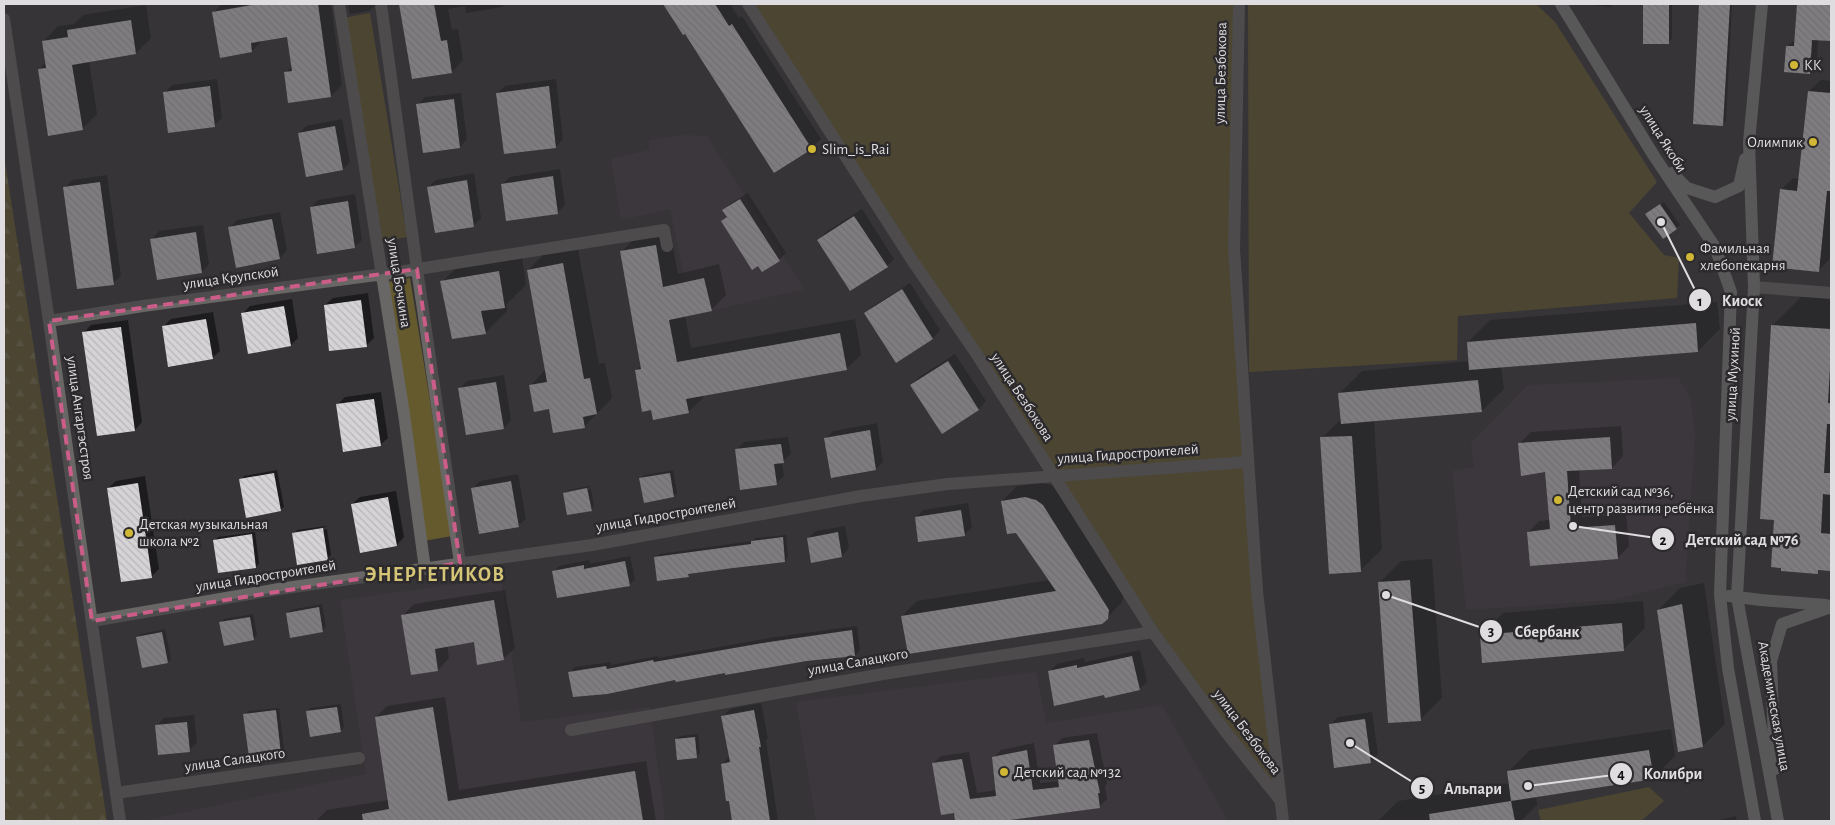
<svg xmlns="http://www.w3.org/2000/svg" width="1835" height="825" font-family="'Alegreya Sans',sans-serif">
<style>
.built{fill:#413b43}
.forest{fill:url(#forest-firs)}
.park{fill:#645a2d}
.shadow{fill:#0007}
.building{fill:url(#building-back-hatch)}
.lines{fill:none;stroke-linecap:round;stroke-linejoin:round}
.minor{stroke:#686765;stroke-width:12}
.tertiary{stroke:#686765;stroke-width:12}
.secondary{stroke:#848380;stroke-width:12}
.marked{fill:none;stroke:#cc5d89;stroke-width:4;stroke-dasharray:10 6;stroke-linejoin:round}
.poi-dot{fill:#d0b736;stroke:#2c2a2d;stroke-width:2}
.labels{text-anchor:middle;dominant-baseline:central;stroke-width:5;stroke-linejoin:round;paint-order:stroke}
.poi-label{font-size:15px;fill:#dfdddf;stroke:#2c2a2d;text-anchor:start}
.street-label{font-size:15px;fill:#dfdddf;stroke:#2c2a2d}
.district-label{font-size:20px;font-weight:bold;letter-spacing:1px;fill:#d5c577;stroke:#2c2a2d}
.leader{fill:none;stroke:#dfdddf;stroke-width:2}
.callout-dot{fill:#dfdddf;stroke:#2c2a2d;stroke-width:2}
.mark-label{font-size:15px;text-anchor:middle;font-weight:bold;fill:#111}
.callout-label{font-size:16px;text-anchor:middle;font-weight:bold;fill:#dfdddf;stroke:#2c2a2d;stroke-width:5;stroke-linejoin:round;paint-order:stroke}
</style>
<defs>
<pattern id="forest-firs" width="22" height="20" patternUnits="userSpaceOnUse" patternTransform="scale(1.25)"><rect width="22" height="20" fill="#645a2d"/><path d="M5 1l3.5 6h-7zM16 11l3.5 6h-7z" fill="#7a714b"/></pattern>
<pattern id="building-back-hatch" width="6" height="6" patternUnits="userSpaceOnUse" patternTransform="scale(1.25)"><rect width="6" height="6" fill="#d6d3d7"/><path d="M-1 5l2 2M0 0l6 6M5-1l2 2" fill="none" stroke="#b9b6b9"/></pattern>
</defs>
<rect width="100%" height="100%" fill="#363437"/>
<path class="built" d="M685 135 707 136 804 289 692 315 670 209 621 220 611 159 649 150V140Z
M1678 378 1690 396 1695 437 1685 582 1612 600 1466 610 1452 471 1474 467 1471 443 1528 385Z
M501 578 521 722 650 707 665 821H142L366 774 340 600Z
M1036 672 1046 723 1162 705 1228 821H816L796 702Z"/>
<path class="forest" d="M4 155 107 821H4Z"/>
<path class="park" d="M748 4H1239L1234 249 1280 800 1225 731Z
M1248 4H1536L1555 22 1657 182 1629 213 1664 255 1679 258 1677 298 1458 316 1457 360 1249 372Z
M370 13 407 237 380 242 343 18Z
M410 278 452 536 424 541 382 283Z
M1649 787 1664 801 1641 821H1541L1538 810Z"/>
<path class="shadow" d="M222 4H331L342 85 331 96 285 73 293 65 288 35 263 40 252 51 213 13Z
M348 4H377L369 11 350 14Z
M401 4H505L502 7 466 13 465 6 448 9 452 30 458 29 463 60 452 72 413 78Z
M665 4H730L739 18 742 16 821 139 811 148 775 172Z
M1585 4H1614L1610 7Z
M1645 4H1672V39L1668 42H1644Z
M1700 4H1732L1726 121 1723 124 1694 123Z
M1798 4H1831V40L1818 39 1817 65 1809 73 1787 46 1796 39Z
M146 5 151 38 136 53 89 61 97 114 82 129 39 70 46 62 43 42 58 26 74 24 83 15Z
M217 79 222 118 214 126 165 92 172 85Z
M556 79 563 139 556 147 497 93 505 86Z
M1821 80 1831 81V246L1830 259 1818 271 1782 189 1793 178 1799 179 1809 91Z
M461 93 467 139 460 147 418 105 425 97Z
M342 119 350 162 343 169 307 176 299 133 306 126Z
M560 169 565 205 558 212 507 220 502 184 510 177Z
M474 173 481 218 474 225 428 187 436 180Z
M107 175 121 276 113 283 65 187 72 180Z
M748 193 786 253 779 260 722 221 727 216 724 210 731 203Z
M355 194 362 240 354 247 311 207 318 200Z
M1664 202 1680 225 1676 228 1650 211Z
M862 209 894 259 887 266 819 240 826 232Z
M280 212 287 250 280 258 229 228 237 220Z
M203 225 209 264 202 272 152 239 159 231Z
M670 231 678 274 719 264 726 295 711 310 685 315 691 348 855 319 861 355 846 369 703 395V398L688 412 652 409 636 370 642 365 621 252 636 237Z
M521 249 526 285 506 305 507 311 485 333 442 282 464 260Z
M578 249 599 364 605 363 612 398 585 426 554 432 550 408 530 386 545 370 528 270 543 255Z
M910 283 940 330 933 338 896 361 866 314 873 306Z
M368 293 374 338 366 346 325 305 333 298Z
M1805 293 1831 295V570L1821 569 1818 572 1775 518 1773 325Z
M292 299 298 338 291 345 249 352 242 314 250 306Z
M1717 302 1720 329 1698 351 1501 366 1504 389 1482 411 1374 420 1382 549 1360 571 1322 438 1342 418 1340 393 1362 371 1470 361 1468 342 1490 320Z
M213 312 220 351 212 358 163 327 171 319Z
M128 320 142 422 135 430 84 332 91 325Z
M955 354 986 401 979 409 942 432 912 385 919 377Z
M504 375 511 420 504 428 460 388 467 381Z
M381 392 388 438 380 445 338 404 345 397Z
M877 423 883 462 876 469 826 438 833 431Z
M1621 426 1623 456 1612 468 1579 470 1582 517 1626 514 1629 546 1618 558 1528 533 1539 521 1551 520 1546 471 1519 444 1531 432Z
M788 437 791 454 782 462 784 476 776 484 736 450 744 442Z
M277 470 284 507 280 510 241 480 244 476Z
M673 470 677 493 674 496 641 479 644 475Z
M518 474 526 519 518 526 473 488 480 481Z
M145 476 159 569 151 577 108 488 116 481Z
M1041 483 1051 485 1059 490 1124 594 1122 602 1107 618 902 616 917 601 1050 580 1002 501 1017 486Z
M590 486 591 487 567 491 568 490Z
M591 489 594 506 591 510 564 493 566 491V494Z
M396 491 404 537 397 545 352 504 360 497Z
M968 503 972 527 964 535 916 518 923 510Z
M326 526V527L295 532 297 530Z
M845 526 849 548 842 556 808 538 816 531Z
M327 529 331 555 327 559 293 534 295 532V534Z
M255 532 259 563 256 567 215 540 218 537Z
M786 535 788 557 785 561 691 573 688 576 655 558 659 554 752 541 756 538Z
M630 556 635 579 629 585 554 572 559 566 589 560 590 564Z
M1432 559 1442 698 1420 720 1379 583 1401 561Z
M1704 583 1725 724 1703 746 1658 610 1680 588Z
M505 590 515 648 503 659 475 641 447 645 449 658 438 670 402 616 414 604Z
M1643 601 1645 628 1623 650 1481 635 1503 613Z
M322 604 326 627 323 630 291 636 287 614 290 610Z
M253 614 257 635 254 639 225 644 221 623 224 619Z
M857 626 860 650 855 655 676 679 570 672 575 667 611 662V665L658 656V658L775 637Z
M165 629 171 659 168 662 137 638 141 634Z
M1140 650 1147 682 1139 689 1105 693 1050 671 1057 664 1084 658 1085 662Z
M445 697 459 790 646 761 656 821H316L327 810 389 800 376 717 387 706Z
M761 703 768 738 766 740 778 821H734L722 764 730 756 722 717 730 709Z
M341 704 344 727 341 731 307 712 310 708Z
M279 708 284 749 281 752 245 715 248 711Z
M1372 712 1378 754 1370 762 1330 724 1338 717Z
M194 715 197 743 189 750 156 726 164 718Z
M1671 729 1675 756 1653 778 1536 796 1537 805 1521 821H1378L1398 801 1510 783 1508 772 1530 750Z
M1097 733 1107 784 1105 786 1107 799 1099 807 993 821H956L955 811 933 763 941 756 969 752 977 793 997 790 994 757 1001 750 1034 743 1040 783 1060 781 1055 745 1062 738Z
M698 734 700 753 697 756 676 739 680 736Z
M1736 816 1737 821H1715Z"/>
<path class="building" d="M258 4H318L331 97 288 103 284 72 292 71 287 37 251 43 252 52 220 58 212 12Z
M399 4H434L441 41 447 40 452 73 412 79Z
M663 4H715L729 26 732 24 812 149 774 173 685 34 683 35Z
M1643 4H1669V44H1643Z
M1699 4H1730L1723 126 1693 124Z
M1797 4H1831V41L1812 40 1810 74 1784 72 1786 46H1794Z
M131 20 136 54 72 65 83 130 48 136 38 69 46 68 42 41 68 37 67 30Z
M210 86 215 127 168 133 163 92Z
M549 86 556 148 504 154 496 93Z
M1808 91 1831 93V191H1827L1819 272 1772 267 1780 189 1797 191Z
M454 99 460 148 423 153 416 104Z
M335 126 343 170 306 177 298 133Z
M553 176 558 214 506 221 501 184Z
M467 180 474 227 435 233 427 187Z
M100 182 114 285 77 289 63 187Z
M740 199 780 261 762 272 758 266 752 270 721 221 727 217 722 210Z
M348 201 355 248 317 254 310 207Z
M1660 204 1677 229 1663 239 1645 214Z
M854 216 888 267 850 291 817 240Z
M272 219 280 259 236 268 228 227Z
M196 232 202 273 157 280 150 239Z
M656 245 663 287 704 278 712 311 669 320 677 362 840 333 847 370 686 399 689 413 653 420 651 410 642 412 635 370 641 369 620 251Z
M563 263 584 379 590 378 597 414 583 417 585 428 553 433 549 409 534 412 529 385 547 382 527 270Z
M499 271 505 308 481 311 486 334 452 339 440 281Z
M902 289 933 339 896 363 864 313Z
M361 300 367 347 329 351 324 305Z
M284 306 291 346 248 354 241 313Z
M206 319 213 359 168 367 162 326Z
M1696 323 1698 352 1469 370 1467 342Z
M1771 325 1831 329V368H1830L1828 403H1831V424H1827L1824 473H1831V495L1823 494 1821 533 1831 534V571L1818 570V574L1781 571V568L1771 567 1774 520 1760 519Z
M121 327 135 431 97 436 82 332Z
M948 361 979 410 942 434 910 385Z
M1478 380 1482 412 1341 424 1338 393Z
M496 382 504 429 466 435 458 388Z
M374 399 381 446 343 452 336 404Z
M870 430 876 470 831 478 824 438Z
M1352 436 1361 572 1329 574 1320 437Z
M1610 437 1612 469 1567 471 1571 528 1615 525 1618 559 1530 566 1527 532 1550 529 1545 472 1521 476 1518 443Z
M781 444 784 463 774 464 777 485 740 490 735 449Z
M274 473 281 511 246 518 239 479Z
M670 473 674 497 644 503 639 478Z
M511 481 519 527 479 534 471 488Z
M138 483 152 578 121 582 107 488Z
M587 488 592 511 567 515 563 493Z
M388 497 397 546 360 553 351 504Z
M1025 497 1036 500 1043 505 1109 610 1108 619 1102 624 908 654 901 616 1056 591 1016 533 1007 534 1001 501Z
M961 510 965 536 918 542 915 517Z
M323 528 328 560 297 565 292 533Z
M838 532 842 557 811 563 807 538Z
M252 534 256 568 218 573 213 540Z
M783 537 785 562 733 568 688 574 689 577 657 581 654 557 751 544V541Z
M625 561 630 586 557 598 552 571 584 565V569Z
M1410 580 1421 721 1388 723 1378 582Z
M494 600 504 660 477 665 474 642 435 649 438 671 411 675 401 615Z
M1682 604 1703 747 1678 752 1657 610Z
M319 607 323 632 290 638 286 613Z
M250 617 254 640 224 646 219 622Z
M1622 623 1624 651 1482 663 1480 635Z
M852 630 855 656 807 661 725 675V673L676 682 675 680 607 694 573 697 568 672 606 666 607 669 653 660 654 662 769 642Z
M162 632 168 663 142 668 136 637Z
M1132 656 1140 690 1105 698 1104 695 1054 706 1048 671 1077 665V668Z
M337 707 341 732 310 737 306 711Z
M433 707 448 801 635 771 643 821H363L362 814 389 809 375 717Z
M276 710 281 754 249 757 243 714Z
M754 710 761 747H759L770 821H732L729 801H726L721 764 730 762 721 716Z
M1365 719 1371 763 1334 768 1329 724Z
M187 722 190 752 158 755 155 725Z
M695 737 697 758 677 760 675 739Z
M1089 740 1100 793H1098L1100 808 1002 821H955L954 813 941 815 932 763 962 759 970 799 996 796 992 757 1027 750 1033 790 1059 787 1053 745Z
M1649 750 1654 779 1511 801 1507 771Z
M1511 801 1515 821H1430L1429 814Z"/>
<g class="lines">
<path class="minor" d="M339 4 404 414 425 569
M381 4 417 269 460 563
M748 4 912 260 974 350 1153 632 1225 731 1280 800
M4 19 49 321 120 821
M1754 287 1831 293
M49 321 143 306 399 272 664 230 667 246
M92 621 279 589 592 545 861 496 948 484 1247 462
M571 730 883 674 1153 632
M116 793 359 758"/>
<path class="tertiary" d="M1239 4 1234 249 1257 591 1283 821"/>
<path class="secondary" d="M1561 4 1654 156 1715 247 1731 292 1720 595 1728 668 1755 821
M1762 4 1749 142 1754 287 1737 597 1778 821
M1672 173 1687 188 1715 197 1739 186 1745 159
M1729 596 1761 600 1826 605
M1775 769 1771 661 1782 624 1831 607"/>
</g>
<path d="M0 0H1835V825H0ZM417 269 460 563 92 621 49 321Z" fill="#363437" fill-opacity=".55" fill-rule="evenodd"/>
<path class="marked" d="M417 269 460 563 92 621 49 321Z"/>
<g class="poi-dot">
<circle cx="1794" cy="65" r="5"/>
<circle cx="1813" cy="142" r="5"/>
<circle cx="812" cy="149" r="5"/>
<circle cx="1690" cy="257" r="5"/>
<circle cx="1558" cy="500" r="5"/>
<circle cx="129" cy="533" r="5"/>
<circle cx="1004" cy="772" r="5"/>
</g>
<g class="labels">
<g class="poi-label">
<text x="1804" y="65">КК</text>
<text x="1803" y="142" text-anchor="end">Олимпик</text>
<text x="822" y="149">Slim_is_Rai</text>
<text x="1700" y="248">Фамильная<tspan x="1700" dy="17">хлебопекарня</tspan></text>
<text x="1568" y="491">Детский сад №36,<tspan x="1568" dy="17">центр развития ребёнка</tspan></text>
<text x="139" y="524">Детская музыкальная<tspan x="139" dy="17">школа №2</tspan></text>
<text x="1014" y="772">Детский сад №132</text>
</g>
<g class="street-label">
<text transform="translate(1221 73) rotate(-89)">улица Безбокова</text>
<text transform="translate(1663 139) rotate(58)">улица Якоби</text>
<text transform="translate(231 278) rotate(-8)">улица Крупской</text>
<text transform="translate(399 283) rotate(81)">улица Бочкина</text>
<text transform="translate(1733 374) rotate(-87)">улица Мухиной</text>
<text transform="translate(1022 397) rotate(57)">улица Безбокова</text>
<text transform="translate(80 418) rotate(82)">улица Ангаргэсстроя</text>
<text transform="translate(1128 454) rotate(-4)">улица Гидростроителей</text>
<text transform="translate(666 515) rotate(-10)">улица Гидростроителей</text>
<text transform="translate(266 576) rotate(-9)">улица Гидростроителей</text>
<text transform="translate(858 662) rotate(-10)">улица Салацкого</text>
<text transform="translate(1774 706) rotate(80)">Академическая улица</text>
<text transform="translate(1247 732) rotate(53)">улица Безбокова</text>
<text transform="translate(235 760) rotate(-8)">улица Салацкого</text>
</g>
<g class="district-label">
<text x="435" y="575">ЭНЕРГЕТИКОВ</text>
</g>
</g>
<path class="leader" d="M1661 222L1700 300M1573 526L1663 539M1386 595L1491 631M1528 786L1621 774M1350 743L1422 788"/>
<g class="callout-dot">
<circle cx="1661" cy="222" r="5"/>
<circle cx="1573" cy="526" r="5"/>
<circle cx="1386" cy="595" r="5"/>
<circle cx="1528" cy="786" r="5"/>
<circle cx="1350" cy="743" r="5"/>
<circle cx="1700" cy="300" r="12"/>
<circle cx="1663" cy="539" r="12"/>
<circle cx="1491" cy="631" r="12"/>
<circle cx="1621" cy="774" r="12"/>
<circle cx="1422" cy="788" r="12"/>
</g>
<g class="mark-label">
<text x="1700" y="306">1</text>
<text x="1663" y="545">2</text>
<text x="1491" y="636">3</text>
<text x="1621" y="779">4</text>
<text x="1422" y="793">5</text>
</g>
<g class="callout-label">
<text x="1742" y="306">Киоск</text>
<text x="1742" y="545">Детский сад №76</text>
<text x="1547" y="637">Сбербанк</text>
<text x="1673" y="779">Колибри</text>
<text x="1473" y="794">Альпари</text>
</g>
<rect width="1835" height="825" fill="none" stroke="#dfdddf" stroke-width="10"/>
</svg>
